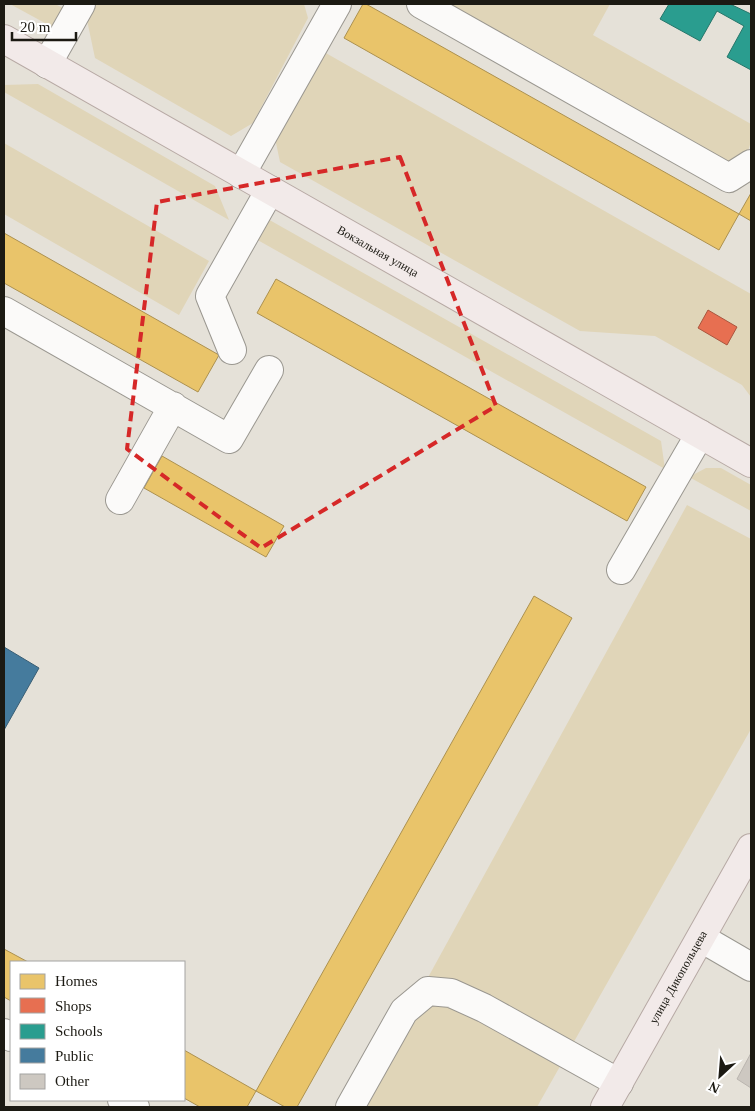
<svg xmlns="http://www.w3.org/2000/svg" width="755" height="1111" font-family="'Times New Roman',serif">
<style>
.green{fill:#e0d5b8}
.homes{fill:#e9c46a;stroke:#ac9150}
.shops{fill:#e76f51;stroke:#aa563e}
.schools{fill:#2a9d8f;stroke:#26766a}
.public{fill:#457b9d;stroke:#395e74}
.building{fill:#cdc8c1;stroke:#bab5af}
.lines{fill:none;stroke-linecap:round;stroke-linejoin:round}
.minor-casing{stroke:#9a9790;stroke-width:30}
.major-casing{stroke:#b7a9a4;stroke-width:30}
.minor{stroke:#fbfaf9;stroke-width:28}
.major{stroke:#f2eae9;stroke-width:28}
.marked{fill:none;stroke:#d62828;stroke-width:4;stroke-dasharray:10 6;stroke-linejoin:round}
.labels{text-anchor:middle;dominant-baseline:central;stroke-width:5;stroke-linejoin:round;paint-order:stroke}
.street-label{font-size:12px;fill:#1c1a13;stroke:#fff}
</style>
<rect width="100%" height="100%" fill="#e5e1d8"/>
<path class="green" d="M10 4H55L65 9 54 28Z
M96 4H304L308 18 253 123 231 136 95 58 87 20Z
M440 4H610L593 35 751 124C751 146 752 160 725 162Z
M324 52 751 294V397L742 385 655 336 580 331 280 162 275 138Z
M38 84 215 186 229 220 4 92V85Z
M4 143 209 261 179 315 4 214Z
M266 218 661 441 665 469 254 238Z
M706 468H721L751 485V511L689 477Z
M687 505 751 539V729L537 1107H357Z"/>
<path class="homes" d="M363 4H366L739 214 719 250 344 38Z
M751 193V221L739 214Z
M4 233 219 355 198 392 4 283Z
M276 279 646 487 627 521 257 313Z
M162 456 284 526 266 557 144 488Z
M534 596 572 618 297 1107H285L256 1091Z
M4 949 28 962H11V1001L4 997Z
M184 1050 256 1091 247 1107H200L184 1098Z"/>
<path class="shops" d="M708 310 737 327 727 345 698 328Z"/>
<path class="schools" d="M669 4H730L751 14V70L727 57 744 26 717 11 700 41 660 19Z"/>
<path class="public" d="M4 647 39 668 4 730Z"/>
<path class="building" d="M751 1053V1088L737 1079Z"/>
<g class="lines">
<g class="minor-casing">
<path id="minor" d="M421 4 729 178 751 164
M47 64 81 4
M241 174 337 4
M4 311 229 439 269 370
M232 350 210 296 270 190
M120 500 173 406
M621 570 700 434
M701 938 751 967
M4 1033 11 1037
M122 1100 135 1107
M350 1107 404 1011 428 991 451 993 484 1008 619 1083"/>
</g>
<g class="major-casing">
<g id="major">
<path id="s1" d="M4 39 751 463"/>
<path id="s2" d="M605 1107 751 848"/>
</g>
</g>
<use href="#minor" class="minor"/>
<use href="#major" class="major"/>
</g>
<path class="marked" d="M400 157 496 406 261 548 127 449 157 202Z"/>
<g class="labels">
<g class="street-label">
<text stroke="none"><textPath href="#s1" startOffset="430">Вокзальная улица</textPath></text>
<text stroke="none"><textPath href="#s2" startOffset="149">улица Дикопольцева</textPath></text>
</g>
</g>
<rect width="755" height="1111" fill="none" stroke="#1c1a13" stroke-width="10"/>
<rect x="10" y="961" width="175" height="140" fill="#ffffff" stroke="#a4a3a1"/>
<rect x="20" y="974" width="25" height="15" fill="#e9c46a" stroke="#a4a3a1"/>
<text x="55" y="986" font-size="15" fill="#1c1a13">Homes</text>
<rect x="20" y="998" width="25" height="15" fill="#e76f51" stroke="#a4a3a1"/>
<text x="55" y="1011" font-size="15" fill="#1c1a13">Shops</text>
<rect x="20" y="1024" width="25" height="15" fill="#2a9d8f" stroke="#a4a3a1"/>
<text x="55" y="1036" font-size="15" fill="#1c1a13">Schools</text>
<rect x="20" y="1048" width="25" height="15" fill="#457b9d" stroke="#a4a3a1"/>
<text x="55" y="1061" font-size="15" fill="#1c1a13">Public</text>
<rect x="20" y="1074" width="25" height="15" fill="#cdc8c1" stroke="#a4a3a1"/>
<text x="55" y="1086" font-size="15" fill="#1c1a13">Other</text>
<g transform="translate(720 1076) rotate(206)" stroke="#ffffff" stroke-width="4" paint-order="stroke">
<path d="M0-4L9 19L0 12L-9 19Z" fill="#1c1a13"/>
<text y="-8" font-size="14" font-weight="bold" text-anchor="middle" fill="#1c1a13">N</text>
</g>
<path d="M12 32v8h64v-8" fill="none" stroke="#1c1a13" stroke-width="2.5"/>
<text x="20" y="32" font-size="15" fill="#1c1a13" stroke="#ffffff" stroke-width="4" paint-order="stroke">20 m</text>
</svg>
